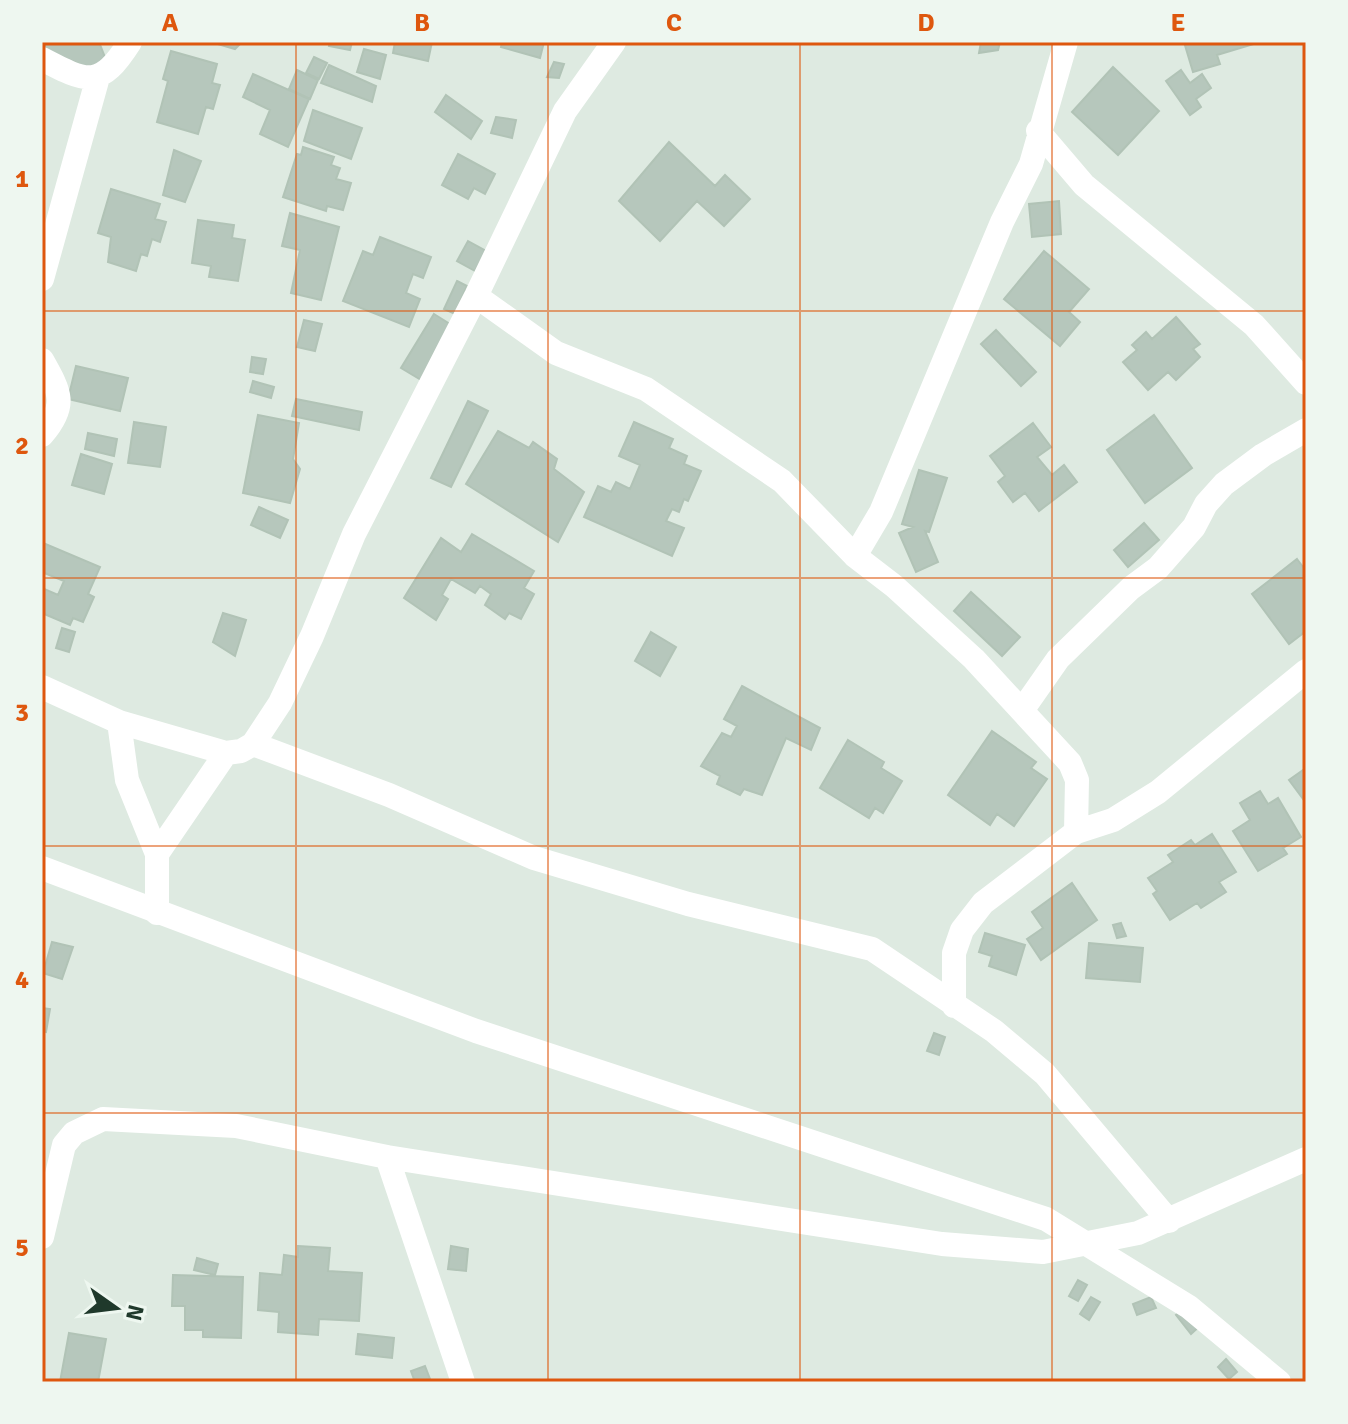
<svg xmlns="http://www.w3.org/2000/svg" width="1348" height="1424" font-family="Signika,sans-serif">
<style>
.building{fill:#b6c7bc;stroke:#b1c3b6;stroke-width:2}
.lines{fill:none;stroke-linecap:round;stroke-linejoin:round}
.minor{stroke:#fff;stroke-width:24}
.tertiary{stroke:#fff;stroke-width:24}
.grid{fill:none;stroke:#de570e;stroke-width:2;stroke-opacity:0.55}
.neatline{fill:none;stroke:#de570e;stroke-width:3}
.grid-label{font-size:26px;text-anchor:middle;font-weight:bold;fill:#de570e}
</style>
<rect width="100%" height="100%" fill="#deeae1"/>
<path class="building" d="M42 42H99L106 60 92 70 42 48Z
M211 42H242L235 49Z
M330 42H352L350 50 329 46Z
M395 42H432L428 61 393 53Z
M502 42H544L540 58 501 47Z
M981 42H1000L998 50 979 53Z
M1184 42H1253L1254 44 1217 55 1220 64 1193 72Z
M364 49 386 55 380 79 357 72Z
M171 51 217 64 212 83 220 85 213 109 206 107 198 134 157 122 168 81 163 79Z
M314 57 327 63 319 79 306 73Z
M554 62 564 64 559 78 547 77Z
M329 65 376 86 372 102 321 83Z
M1113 67 1159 111 1118 155 1072 112Z
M297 70 318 80 310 99 289 89Z
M1181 70 1190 83 1202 74 1211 88 1196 99 1201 107 1190 115 1166 81Z
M253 74 309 99 288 147 260 134 270 110 243 97Z
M446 95 482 121 471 139 435 112Z
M313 110 362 128 351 159 304 141Z
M496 117 516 120 512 138 491 133Z
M669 142 715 186 725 175 750 199 724 226 697 201 660 241 619 201Z
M303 147 334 157 331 165 340 168 336 179 351 183 343 210 327 206 326 211 283 197 297 154 301 155Z
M174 150 201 161 185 202 163 195Z
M458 154 495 174 485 194 474 188 468 199 442 185Z
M111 189 160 204 155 219 166 222 160 242 152 239 147 256 141 254 136 271 108 262 111 237 98 233Z
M1059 201 1061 234 1032 237 1029 204Z
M290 213 339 227 321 300 291 293 300 250 282 246Z
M198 220 234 225 232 238 245 240 238 281 209 277 211 266 192 263Z
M380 237 431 257 423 278 413 274 406 293 420 299 409 327 343 301 363 251 373 255Z
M468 241 486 251 475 271 457 261Z
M1044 251 1089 289 1069 312 1080 322 1060 346 1004 299Z
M457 281 467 286 455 314 444 309Z
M434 314 458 329 426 383 401 368Z
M1176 317 1200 344 1193 349 1200 357 1176 380 1168 372 1148 390 1123 362 1137 350 1132 345 1146 332 1152 339Z
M304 320 322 324 315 351 297 347Z
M996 330 1036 372 1021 386 981 344Z
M252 357 266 359 263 374 250 372Z
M76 366 128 378 120 411 68 399Z
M253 381 274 387 271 398 250 392Z
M296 399 362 412 359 430 292 416Z
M468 401 488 411 451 487 431 478Z
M258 415 299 423 293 459 300 469 290 503 243 493Z
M1154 415 1192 468 1145 503 1107 450Z
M134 422 166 427 160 467 128 463Z
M634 422 673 439 669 448 687 456 684 464 701 471 688 501 684 499 679 512 672 509 666 521 684 528 672 556 584 517 598 486 611 492 616 482 630 489 640 465 619 456Z
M1033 423 1051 447 1037 457 1052 475 1064 465 1077 482 1039 511 1025 493 1013 502 998 482 1005 476 990 456Z
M498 431 529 448 533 442 557 459 554 469 584 492 558 542 466 484Z
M88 433 117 439 114 456 85 449Z
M81 454 112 464 104 494 72 485Z
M919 470 947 478 929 532 925 531 938 562 916 572 899 533 913 527 902 524Z
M259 507 288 520 280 538 251 525Z
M1144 523 1159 540 1128 567 1114 550Z
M472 534 534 571 524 588 534 594 521 619 509 613 505 619 485 605 491 594 480 586 475 593 451 579 442 595 448 599 436 620 404 598 441 538 461 552Z
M43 543 100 567 88 594 94 597 83 622 73 618 70 625 42 613V588L58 595 64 581 42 572Z
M1297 559 1306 571V631L1289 644 1252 594Z
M971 592 1020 637 1002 656 954 611Z
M223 613 246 620 235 656 213 642Z
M62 628 75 632 69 652 56 648Z
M651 632 676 647 660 676 635 661Z
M742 686 820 728 811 750 786 738 762 795 744 789 740 795 717 784 720 776 701 766 722 733 731 737 737 726 724 719Z
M992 731 1036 762 1031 768 1047 779 1014 826 997 814 990 825 948 795Z
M848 740 884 762 881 768 902 781 883 813 875 808 869 818 820 788Z
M1306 768V803L1289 780Z
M1260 791 1268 804 1278 798 1301 837 1283 848 1287 854 1258 871 1233 831 1250 820 1240 803Z
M1212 834 1236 872 1219 882 1226 892 1201 908 1197 903 1170 920 1153 894 1157 891 1148 878 1173 862 1168 855 1191 840 1195 845Z
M1072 883 1097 920 1041 960 1027 939 1043 928 1032 912Z
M1121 923 1126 936 1117 938 1113 925Z
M985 933 1025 945 1016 975 989 966 992 956 979 952Z
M52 942 73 947 62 979 43 973Z
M1089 943 1143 948 1140 982 1086 978Z
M42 1008 50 1009 46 1032 42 1031Z
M934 1033 945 1037 939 1055 927 1051Z
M298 1246 330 1248 328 1271 362 1273 359 1321 319 1319 318 1335 278 1332 279 1312 258 1310 260 1273 282 1275 284 1255 298 1257Z
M451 1246 468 1249 466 1271 448 1269Z
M197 1258 218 1264 215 1275 194 1270Z
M173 1275 243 1277 241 1338 203 1337V1330H185V1306H172Z
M1078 1280 1087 1285 1078 1301 1069 1296Z
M1091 1297 1100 1302 1089 1320 1080 1314Z
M1151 1297 1156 1308 1137 1315 1133 1304Z
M1186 1307 1201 1325 1191 1334 1176 1315Z
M69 1333 106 1339 98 1382H60Z
M358 1334 394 1338 392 1358 356 1354Z
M1226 1359 1237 1372 1229 1379 1218 1367Z
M425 1366 430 1379 415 1382 411 1371Z"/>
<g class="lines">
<path class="minor" d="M42 59C88 83 100 89 130 42
M1038 131 1084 185 1254 325 1306 383
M42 279 98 77
M476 296 556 353 646 389 782 481 855 556 894 586 974 659 1070 763 1077 780 1076 832
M42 360C60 392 68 405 42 435
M855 556 881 512 1002 222 1031 164 1066 42
M42 687 119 722 226 753 241 751 253 744 280 703 312 636 354 534 476 296 565 111 614 42
M1023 709 1058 659 1131 588 1158 568 1194 527 1206 504 1224 484 1263 455 1306 430
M119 722 127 780 157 854
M253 744 389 795 534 858 688 904 872 949 994 1031 1045 1074 1169 1221
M157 913V854L226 753
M954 1006V953L962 930 983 903 1076 832 1113 820 1158 792 1306 671
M387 1157 463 1382
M42 1237 64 1145 74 1133 103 1119 236 1126 387 1157 942 1244 1043 1252 1138 1233 1306 1159"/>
<path class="tertiary" d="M42 868 476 1031 1046 1219 1189 1307 1279 1382"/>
</g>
<path class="grid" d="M296 42V1382M548 42V1382M800 42V1382M1052 42V1382M42 311H1306M42 578H1306M42 846H1306M42 1113H1306"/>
<rect width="1348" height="1424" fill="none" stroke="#eef7f0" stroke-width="88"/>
<g transform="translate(116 1308) rotate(104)" stroke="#eef7f0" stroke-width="6" paint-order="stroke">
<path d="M0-6L14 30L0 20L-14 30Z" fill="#1f392b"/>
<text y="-12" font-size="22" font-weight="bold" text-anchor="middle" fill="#1f392b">N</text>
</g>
<rect x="44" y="44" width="1260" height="1336" class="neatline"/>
<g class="grid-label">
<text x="170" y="31">A</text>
<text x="422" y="31">B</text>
<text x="674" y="31">C</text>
<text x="926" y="31">D</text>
<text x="1178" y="31">E</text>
<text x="22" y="187">1</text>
<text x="22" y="454">2</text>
<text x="22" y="721">3</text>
<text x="22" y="988">4</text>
<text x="22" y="1256">5</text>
</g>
</svg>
